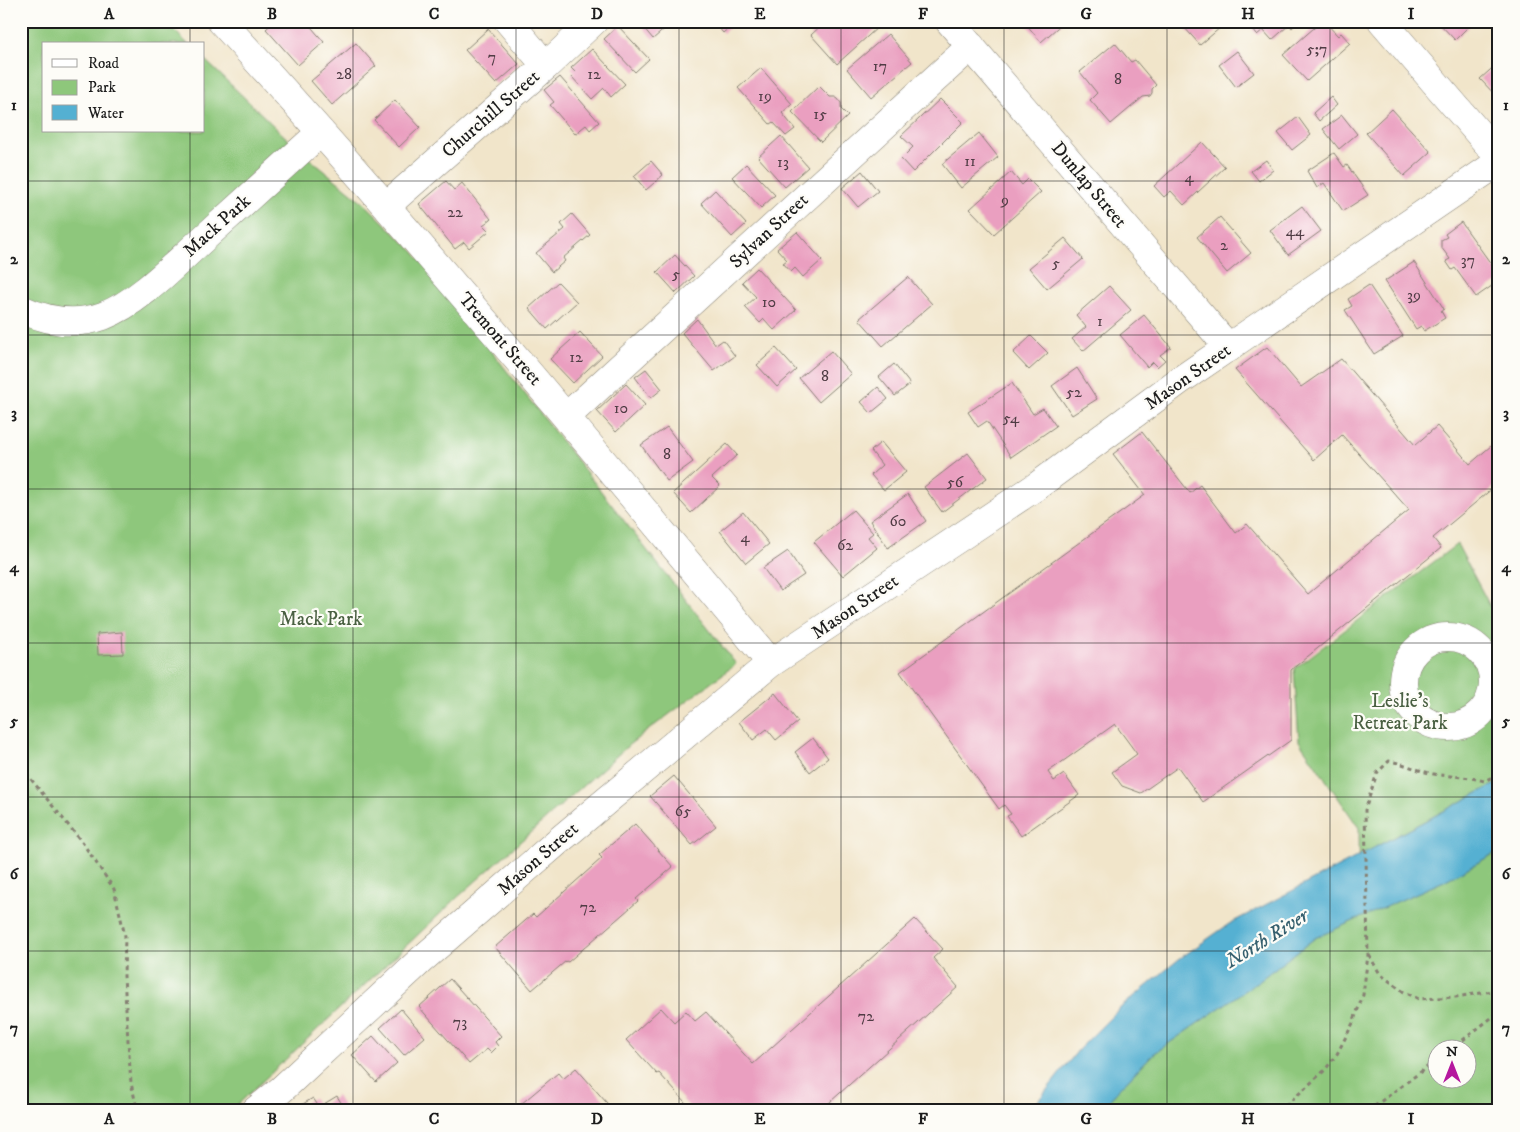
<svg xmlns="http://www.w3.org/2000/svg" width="1520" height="1132" font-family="'IM FELL DW Pica',serif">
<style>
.green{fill:#8ec77b;stroke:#55724c;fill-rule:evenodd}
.water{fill:#54b0d2;stroke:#386677}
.building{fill:#ea9fc0}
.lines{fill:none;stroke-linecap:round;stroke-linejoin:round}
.minor-casing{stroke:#868073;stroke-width:29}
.path{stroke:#868073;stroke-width:3;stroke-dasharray:4 4;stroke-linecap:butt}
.minor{stroke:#fff;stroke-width:28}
.grid{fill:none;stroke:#1c1c1c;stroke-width:1;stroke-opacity:0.55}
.labels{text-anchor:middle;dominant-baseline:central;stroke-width:4.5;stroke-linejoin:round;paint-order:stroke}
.number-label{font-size:16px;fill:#503d45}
.street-label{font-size:19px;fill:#1c1c1c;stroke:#fdfcf7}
.park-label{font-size:19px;fill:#4a6042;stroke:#fdfcf7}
.water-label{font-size:20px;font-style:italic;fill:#355f6e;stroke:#fdfcf7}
.neatline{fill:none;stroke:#1c1c1c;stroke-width:2}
.grid-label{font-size:16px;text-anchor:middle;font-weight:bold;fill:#1c1c1c}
</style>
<rect width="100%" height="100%" fill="#fdfcf7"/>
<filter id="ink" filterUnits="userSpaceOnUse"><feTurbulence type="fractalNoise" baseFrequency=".02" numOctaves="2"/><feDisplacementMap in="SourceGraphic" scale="10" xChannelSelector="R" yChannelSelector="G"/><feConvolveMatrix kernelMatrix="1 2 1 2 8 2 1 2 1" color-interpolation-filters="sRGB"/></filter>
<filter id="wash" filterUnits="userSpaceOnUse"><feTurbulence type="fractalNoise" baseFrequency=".0096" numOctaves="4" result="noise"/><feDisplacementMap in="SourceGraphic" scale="20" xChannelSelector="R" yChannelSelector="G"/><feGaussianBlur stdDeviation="1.12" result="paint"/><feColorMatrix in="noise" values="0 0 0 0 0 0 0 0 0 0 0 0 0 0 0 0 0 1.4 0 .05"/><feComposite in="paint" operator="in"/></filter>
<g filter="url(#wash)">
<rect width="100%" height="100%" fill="#f1e5ca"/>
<path class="green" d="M21 21H165L188 44H44V131H204V59L300 151 364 203 414 252 736 664 630 744 458 897 231 1111H21Z
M1457 544 1499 623V782L1375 847V911L1444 881 1499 851V1111H1102L1115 1093 1152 1055 1261 979 1315 938 1360 918 1359 828 1299 741 1294 669ZM1438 1050H1468V1080H1438Z"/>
<path class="water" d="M1499 782V851L1444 881 1315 938 1261 979 1152 1055 1115 1093 1102 1111H1030L1079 1049 1119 1009 1179 959 1229 924Z"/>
<g id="blocks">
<path class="building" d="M275 21H306L324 42 298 65 266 29Z
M638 21H665L668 26 653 39Z
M713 21H737L723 33Z
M826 21H873L878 27 837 64 811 35Z
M1029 21H1065L1041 42 1026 24Z
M1191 21H1216L1221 27 1200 45 1184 27Z
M1256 21H1299L1292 28 1289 25 1272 40 1263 30 1257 35 1250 26Z
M1322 21H1324L1338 36 1341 33 1350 43 1307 81 1283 55Z
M1437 21H1474L1455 40Z
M618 26 649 59 635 72 604 39Z
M488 29 519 64 496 84 465 50Z
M888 34 912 62 871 97 847 69Z
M356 43 376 66 332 105 311 81Z
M1115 43 1131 62 1135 60 1156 85 1152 89V93L1150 96 1143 97 1111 124 1090 100 1097 93 1080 72Z
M592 49 625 84 611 97 604 88 592 99 571 76 575 72 571 68Z
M1237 51 1254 73 1236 87 1219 65Z
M1499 62V99L1480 79Z
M761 68 792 104 782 113 795 129 786 136 773 122 770 124 738 88Z
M560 77 599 122 590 130 586 125 575 134 550 105 554 102 544 90Z
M819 86 830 97H835L838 99 841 103V109L848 116 821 142 792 112Z
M1331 97 1337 105 1319 121 1313 113Z
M940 99 963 122 913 172 901 159 913 147 901 136Z
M395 100 420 127 399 147 374 120Z
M1392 109 1431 152 1404 176 1366 133Z
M1342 115 1357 134 1339 149 1323 129Z
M1298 117 1311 135 1292 150 1278 133Z
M979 133 998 157 961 188 942 164Z
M781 136 808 167 785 187 758 157Z
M1202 142 1225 167 1184 205 1171 191 1164 197 1154 186Z
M1334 153 1344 167 1347 165 1368 195 1343 211 1324 183 1317 188 1307 171Z
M1266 160 1273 170 1259 181 1251 171Z
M651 161 663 175 646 190 634 176Z
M746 164 775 195 761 208 732 177Z
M862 171 878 191 858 207 842 188Z
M1011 172 1022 185 1028 179 1041 192 994 234 970 209Z
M446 181 454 190 462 183 491 219 483 225 489 231 469 248 464 242 455 249 419 204Z
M715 190 746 224 732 237 701 203Z
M1302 206 1321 231 1288 255 1270 230Z
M572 214 590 235 563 258 565 261 552 272 536 253 565 229 561 224Z
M1220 217 1251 253 1227 273 1197 237Z
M1461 222 1499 275V281L1476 297 1455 268 1452 270 1446 261 1450 259 1441 247V240L1447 237 1445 234Z
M797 232 822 260 803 277 795 268 791 272 783 263 787 260 777 249Z
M1065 238 1083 259 1047 289 1029 268Z
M675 255 694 276 676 293 657 272Z
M1414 262 1444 309 1441 311 1445 318 1424 331 1421 326 1416 329 1385 281Z
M757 268 796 310 774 330 764 319 760 323 745 307 756 297 742 282Z
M908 277 932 304 883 346 859 319Z
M558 282 577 302 547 329 529 308Z
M1369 285 1403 336 1374 354 1345 310 1352 306 1348 299Z
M1109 286 1131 310 1083 351 1072 339 1086 327 1076 315Z
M1144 315 1171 347 1160 355 1165 360 1157 367 1152 362 1147 367 1120 335Z
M697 319 716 345 723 340 735 356 714 371 682 333Z
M580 332 602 356 573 383 550 359Z
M1031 336 1048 353 1029 370 1013 353Z
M1267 347 1301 387 1341 359 1415 445 1437 426 1470 464 1499 439V483L1433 538 1441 548 1291 670V740L1203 802 1178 767 1141 793 1122 786 1112 772 1137 754 1115 724 1048 772 1054 781 1064 774 1079 795 1021 836 1007 816 1011 814 1004 805 999 809 900 672 1145 495 1113 454 1142 432 1190 493 1200 485 1236 533 1247 524 1308 594 1409 510 1342 435 1314 460 1235 370Z
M776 348 796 370 777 387 757 365Z
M831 351 851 374 819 402 799 378Z
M894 364 910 384 895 396 879 377Z
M1077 368 1097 399 1072 415 1052 386Z
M646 369 662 389 651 398 635 377Z
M1012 383 1033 414 1043 408 1056 426 1011 457 987 421 978 427 968 412Z
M626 384 645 405 616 432 597 411Z
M878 387 888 399 871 413 861 402Z
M667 427 693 462 667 481 641 445Z
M881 442 906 472 884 490 871 475 882 465 871 451Z
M727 444 737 455 712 478 720 486 691 513 673 493Z
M968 453 987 478 942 512 924 487Z
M908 494 926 521 888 548 870 521Z
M853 510 873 533 868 537 877 548 843 576 814 542Z
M743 512 769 544 746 563 720 531Z
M788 551 804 575 780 591 763 568Z
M122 632 123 654 98 655 97 634Z
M775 693 798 722 776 740 767 729 753 740 739 722Z
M813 738 828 758 810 772 795 752Z
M674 776 716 826 692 845 650 796Z
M635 824 673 867 636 899 638 901 568 962 566 961 532 990 495 947 533 914 536 917 602 858 599 855Z
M915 919 943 949 933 958 958 987 820 1111H693L659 1073 657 1074 626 1040 661 1008 674 1022 686 1011 695 1021 706 1012 753 1064Z
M450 979 501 1036 495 1042 498 1046 491 1053 487 1049 469 1064 419 1007Z
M401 1009 425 1037 404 1055 380 1028Z
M373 1036 397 1063 376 1082 352 1055Z
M576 1068 614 1111H527L521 1104 558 1073 563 1079Z
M337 1096 346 1111H291L313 1098 319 1107Z"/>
</g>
</g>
<g filter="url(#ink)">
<use href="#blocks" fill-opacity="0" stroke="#868073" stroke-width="1"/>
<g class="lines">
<g class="minor-casing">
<path id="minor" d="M221 21C411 229 591 446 771 663
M508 21 546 66
M949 21 1229 348
M1382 21 1499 157
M386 206 546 66 594 21
M21 309C47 321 75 326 103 316 138 303 174 265 202 240 242 204 281 168 321 132
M566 417 971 46
M1403 682a45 45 0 1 1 90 0a45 45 0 1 1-90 0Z
M255 1111 282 1089 420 961 556 843 771 663 1037 486 1179 381 1499 162"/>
</g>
<path class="path" d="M21 767 82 842 114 889 125 936 124 976 128 1041 131 1083 137 1108 160 1111
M1369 955 1380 974 1404 992 1419 999 1456 997 1499 990
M1450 1050 1499 1012
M1280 1111 1325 1070 1337 1054 1353 1023 1363 995 1368 955 1365 810 1377 773 1389 761C1404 763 1418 771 1434 774 1451 777 1467 776 1484 781L1499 774
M1368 1111 1438 1059"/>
<use href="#minor" class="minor"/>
</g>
</g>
<path class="grid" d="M190 21V44M353 21V1111M516 21V1111M679 21V1111M841 21V1111M1004 21V1111M1167 21V1111M1330 21V1111M190 131V1111M21 181H1499M21 335H1499M21 489H1499M21 643H1499M21 797H1499M21 951H1499"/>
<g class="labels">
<g class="number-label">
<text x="1317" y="49">5;7</text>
<text x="492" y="57">7</text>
<text x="880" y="66">17</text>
<text x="344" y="74">28</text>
<text x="594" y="74">12</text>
<text x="1118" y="79">8</text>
<text x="765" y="96">19</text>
<text x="820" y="114">15</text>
<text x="970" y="161">11</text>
<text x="783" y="162">13</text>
<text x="1189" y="177">4</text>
<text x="1005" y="200">9</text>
<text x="455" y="212">22</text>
<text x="1295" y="231">44</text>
<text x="1224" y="245">2</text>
<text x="1468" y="260">37</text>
<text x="1056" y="263">5</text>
<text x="676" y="274">5</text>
<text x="1414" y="295">39</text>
<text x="769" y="302">10</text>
<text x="1100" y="321">1</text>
<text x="576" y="357">12</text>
<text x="825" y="376">8</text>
<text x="1074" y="392">52</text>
<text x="621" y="408">10</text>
<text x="1011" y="418">54</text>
<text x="667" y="454">8</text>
<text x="955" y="482">56</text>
<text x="898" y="521">60</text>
<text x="745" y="537">4</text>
<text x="845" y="545">62</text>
<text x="683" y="811">65</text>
<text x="588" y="907">72</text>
<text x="866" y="1016">72</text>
<text x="460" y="1022">73</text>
</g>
<g class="street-label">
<text transform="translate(491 114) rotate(-41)">Churchill Street</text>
<text transform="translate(1089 185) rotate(50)">Dunlap Street</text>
<text transform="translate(217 226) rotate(-42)">Mack Park</text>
<text transform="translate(769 231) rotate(-43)">Sylvan Street</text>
<text transform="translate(500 339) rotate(49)">Tremont Street</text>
<text transform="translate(1188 377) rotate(-35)">Mason Street</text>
<text transform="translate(855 607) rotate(-34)">Mason Street</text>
<text transform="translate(538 859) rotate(-41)">Mason Street</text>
</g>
<g class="park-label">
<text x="321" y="619">Mack Park</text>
<text x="1400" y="701">Leslie's<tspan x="1400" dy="22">Retreat Park</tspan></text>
</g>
<g class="water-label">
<text transform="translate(1267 939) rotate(-32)">North River</text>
</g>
</g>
<rect width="1520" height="1132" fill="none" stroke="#fdfcf7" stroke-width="55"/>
<rect x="42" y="42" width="162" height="90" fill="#fdfcf7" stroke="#a3a29f"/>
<rect x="52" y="59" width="25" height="8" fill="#ffffff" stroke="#a3a29f"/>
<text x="88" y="68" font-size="15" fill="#1c1c1c">Road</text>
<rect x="52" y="80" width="25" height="15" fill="#8ec77b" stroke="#a3a29f"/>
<text x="88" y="92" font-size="15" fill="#1c1c1c">Park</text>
<rect x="52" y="105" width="25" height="15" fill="#54b0d2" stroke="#a3a29f"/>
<text x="88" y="118" font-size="15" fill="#1c1c1c">Water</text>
<g transform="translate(1452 1064)"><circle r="24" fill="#fdfcf7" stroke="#a3a29f"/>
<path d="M0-4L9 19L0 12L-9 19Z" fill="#b5179e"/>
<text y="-8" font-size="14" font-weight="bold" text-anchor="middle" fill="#1c1c1c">N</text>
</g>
<rect x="28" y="28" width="1464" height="1076" class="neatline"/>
<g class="grid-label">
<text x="109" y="19">A</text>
<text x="272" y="19">B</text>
<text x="434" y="19">C</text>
<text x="597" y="19">D</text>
<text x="760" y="19">E</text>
<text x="923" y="19">F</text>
<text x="1086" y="19">G</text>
<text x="1248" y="19">H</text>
<text x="1411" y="19">I</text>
<text x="14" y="110">1</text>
<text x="1506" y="110">1</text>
<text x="14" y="264">2</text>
<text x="1506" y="264">2</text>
<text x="14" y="418">3</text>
<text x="1506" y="418">3</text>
<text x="14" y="572">4</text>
<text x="1506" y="572">4</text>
<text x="14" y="726">5</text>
<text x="1506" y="726">5</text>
<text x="14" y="879">6</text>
<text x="1506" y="879">6</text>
<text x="14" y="1033">7</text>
<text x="1506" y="1033">7</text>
<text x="109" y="1124">A</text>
<text x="272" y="1124">B</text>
<text x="434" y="1124">C</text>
<text x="597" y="1124">D</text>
<text x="760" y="1124">E</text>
<text x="923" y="1124">F</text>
<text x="1086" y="1124">G</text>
<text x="1248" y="1124">H</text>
<text x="1411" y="1124">I</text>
</g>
</svg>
